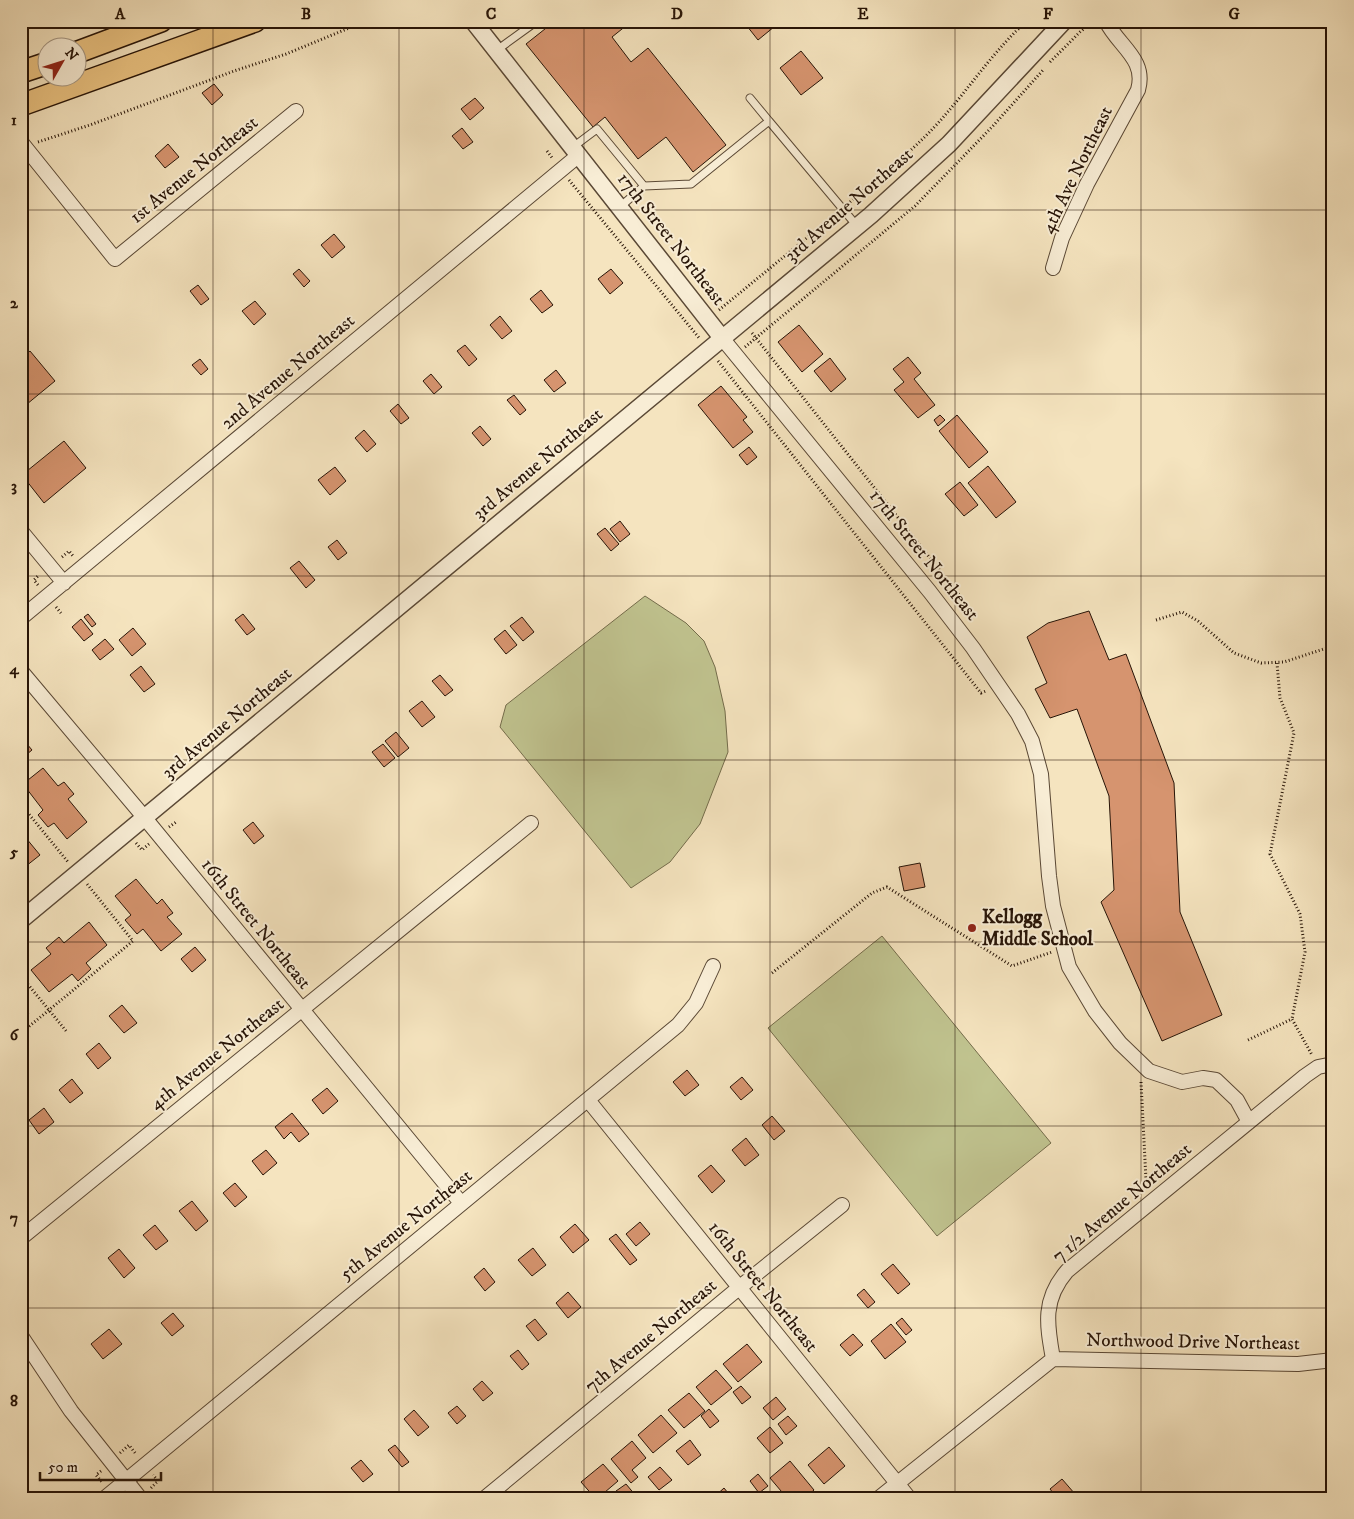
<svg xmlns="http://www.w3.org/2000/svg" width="1354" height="1519" font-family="'IM FELL DW Pica',serif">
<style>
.green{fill:#c0c38f;stroke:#746c4b}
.building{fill:#d6946f;stroke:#271407}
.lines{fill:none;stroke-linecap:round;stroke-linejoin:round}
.service-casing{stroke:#5a4835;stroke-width:9}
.minor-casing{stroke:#5a4835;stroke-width:16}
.tertiary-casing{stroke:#5a4835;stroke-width:19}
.primary-casing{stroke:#271407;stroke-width:24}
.path{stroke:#271407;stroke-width:3;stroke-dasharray:1 2.5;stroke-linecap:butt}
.service{stroke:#f8edd5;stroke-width:7}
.minor{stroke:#f8edd5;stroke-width:14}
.tertiary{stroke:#f8edd5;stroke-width:16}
.primary{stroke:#eac280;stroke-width:21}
.grid{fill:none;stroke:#271407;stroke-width:1;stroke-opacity:0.55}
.poi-dot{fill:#8f2418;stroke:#f8edd5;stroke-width:2}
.labels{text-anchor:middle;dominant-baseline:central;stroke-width:4;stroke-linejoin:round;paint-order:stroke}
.street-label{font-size:19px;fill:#271407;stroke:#f8edd5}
.poi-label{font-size:19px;font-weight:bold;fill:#271407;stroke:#f8edd5;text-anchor:start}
.neatline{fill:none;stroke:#271407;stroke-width:2}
.grid-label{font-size:16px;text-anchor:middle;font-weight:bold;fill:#271407}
</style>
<rect width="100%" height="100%" fill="#f5e4bf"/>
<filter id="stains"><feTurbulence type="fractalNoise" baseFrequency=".004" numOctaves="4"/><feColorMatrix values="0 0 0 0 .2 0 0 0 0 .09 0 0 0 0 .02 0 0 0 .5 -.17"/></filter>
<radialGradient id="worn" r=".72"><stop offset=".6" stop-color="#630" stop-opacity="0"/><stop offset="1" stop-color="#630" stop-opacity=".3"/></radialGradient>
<path class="green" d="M645 596 686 623 704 641 715 667 725 711 728 752 700 824 670 862 631 888 500 727 506 705Z
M882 936 1051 1143 937 1236 768 1028Z"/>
<path class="building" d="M555 21H632L612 37 631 62 648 48 726 145 693 172 666 137 638 159 605 117 593 127 526 44Z
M743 21H779L780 22 758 40Z
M801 51 823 78 801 95 780 68Z
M214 84 223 95 212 105 202 93Z
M475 98 484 108 470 120 461 109Z
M462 128 473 142 463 149 452 136Z
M168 144 179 157 165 168 155 156Z
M334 234 345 247 332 258 321 245Z
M299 269 310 281 304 287 293 274Z
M611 269 623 283 610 294 598 279Z
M198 285 209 299 201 305 190 291Z
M541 290 553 305 542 313 530 299Z
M255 301 266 314 254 325 242 311Z
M500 316 512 331 502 339 490 325Z
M799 325 823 354 802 372 778 342Z
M465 345 477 359 469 366 457 351Z
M30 351 55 381 21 409V359Z
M908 357 921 373 914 379 935 405 918 418 894 390 904 382 893 369Z
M830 358 846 379 831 392 814 371Z
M200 359 208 369 201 375 192 365Z
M556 370 566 383 554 392 544 380Z
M431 374 442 387 434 394 423 381Z
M721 386 747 417 743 420 753 432 733 448 698 405Z
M514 395 526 410 520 415 507 400Z
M398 404 409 418 401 424 390 411Z
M940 415 945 420 938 426 934 420Z
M957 415 988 452 969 468 939 431Z
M480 426 491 439 483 446 472 433Z
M364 430 376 444 367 452 355 438Z
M64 441 86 468 44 503 22 475Z
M749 447 757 457 747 465 739 455Z
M988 466 1016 502 996 518 968 483Z
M335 467 346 481 330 495 318 480Z
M960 482 978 505 964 516 945 494Z
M620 521 630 534 620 542 610 529Z
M605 528 619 544 611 551 597 534Z
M337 540 347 553 338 560 328 547Z
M299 561 315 580 306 588 290 568Z
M1089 611 1109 660 1126 654 1174 783 1180 912 1222 1015 1162 1041 1101 902 1114 890 1109 796 1077 709 1050 718 1035 689 1047 683 1027 637 1048 623Z
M88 614 96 624 92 627 84 617Z
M243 614 255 629 247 635 235 620Z
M522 617 534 632 523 641 510 626Z
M81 619 93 634 84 641 72 627Z
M133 628 146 644 132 656 119 640Z
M505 630 517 645 506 654 494 639Z
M105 639 114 649 100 660 92 650Z
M141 666 155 684 144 692 130 675Z
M440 675 453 690 445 696 432 681Z
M422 701 435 717 422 727 409 711Z
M396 732 409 748 398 757 385 741Z
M21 737 32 750 21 759Z
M383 744 395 758 384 767 372 752Z
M43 768 58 786 64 782 74 794 68 799 87 822 67 839 54 823 48 827 38 815 43 810 23 784Z
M253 822 264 836 254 844 243 830Z
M21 832 40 855 21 870Z
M920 863 925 887 904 891 899 867Z
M136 879 157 904 162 899 173 913 167 917 182 934 161 951 143 929 137 934 125 920 131 915 115 896Z
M89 922 107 945 86 963 91 969 78 981 72 974 49 992 31 970 51 954 46 948 59 937 64 943Z
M195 947 206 960 192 972 181 959Z
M21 1005 29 1014 21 1021Z
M122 1005 137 1023 124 1033 109 1016Z
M99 1043 111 1058 98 1069 86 1054Z
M687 1070 699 1085 685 1096 673 1082Z
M742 1077 753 1090 741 1100 730 1087Z
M72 1079 83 1093 70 1103 59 1090Z
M327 1088 338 1101 323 1114 312 1100Z
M44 1108 54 1122 39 1134 29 1120Z
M292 1113 309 1134 299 1142 291 1132 284 1139 275 1127Z
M772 1116 785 1131 774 1140 762 1125Z
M746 1138 759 1155 745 1166 732 1150Z
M266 1150 277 1163 263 1175 252 1161Z
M711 1165 725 1181 712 1193 698 1176Z
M235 1183 247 1197 235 1207 223 1193Z
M192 1201 208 1221 196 1231 179 1211Z
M640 1222 650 1234 636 1246 626 1234Z
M575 1224 589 1240 573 1253 560 1237Z
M155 1225 168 1241 156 1250 143 1235Z
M616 1234 637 1260 630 1265 609 1239Z
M533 1248 546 1265 532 1276 518 1260Z
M119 1249 135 1268 124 1278 108 1258Z
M893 1264 910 1284 898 1294 881 1274Z
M484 1268 495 1282 485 1291 474 1277Z
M864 1289 875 1302 868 1308 857 1295Z
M568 1292 581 1307 568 1318 556 1303Z
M173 1313 184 1326 172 1336 161 1323Z
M902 1318 912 1330 906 1335 896 1323Z
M535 1319 547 1334 538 1341 526 1326Z
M891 1324 906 1342 885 1359 871 1341Z
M109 1329 122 1344 103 1359 91 1344Z
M853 1334 863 1345 850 1356 840 1345Z
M747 1344 762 1362 738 1382 723 1364Z
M518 1350 529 1364 522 1370 510 1356Z
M716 1370 732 1388 711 1405 696 1387Z
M482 1381 493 1393 483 1401 473 1389Z
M741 1386 751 1397 742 1404 733 1392Z
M689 1393 705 1411 684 1428 668 1410Z
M776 1397 786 1409 773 1420 763 1408Z
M457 1406 466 1416 457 1424 448 1413Z
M709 1409 719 1421 710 1428 701 1416Z
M414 1410 429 1427 418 1436 404 1419Z
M661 1415 677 1433 653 1453 638 1435Z
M788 1416 797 1426 786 1435 778 1424Z
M770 1427 783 1443 770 1453 757 1438Z
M690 1440 701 1455 688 1465 676 1451Z
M632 1441 646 1458 632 1470 638 1477 631 1483 611 1459Z
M395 1445 409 1462 402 1467 388 1450Z
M829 1447 845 1466 824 1484 808 1465Z
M361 1460 373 1474 363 1482 351 1468Z
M790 1461 814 1490 805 1498H787L770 1478Z
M603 1464 618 1481 598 1498H595L581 1482Z
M660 1467 672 1480 659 1490 648 1477Z
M758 1474 768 1486 759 1493 750 1481Z
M1062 1479 1075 1494 1070 1498H1057L1050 1489Z
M626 1484 636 1496 634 1498H622L616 1491Z
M724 1488 732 1498H713Z"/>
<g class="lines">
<g class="service-casing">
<path id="service" d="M497 50 537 21
M750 98 769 121
M573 147 597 129 644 186
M620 207 644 186 691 184 769 121 857 226"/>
</g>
<g class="minor-casing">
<path id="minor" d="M21 142 115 259 296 111
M1053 268 1062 238 1087 184 1138 90C1147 59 1118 46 1106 21
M722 338 930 592 973 648 1018 714 1032 741 1041 774 1049 876 1053 906 1069 967 1095 1011 1120 1043 1149 1071 1182 1082 1203 1078 1216 1080 1237 1100 1249 1122
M21 531 64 583
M21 618 579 155
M21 671 144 817 461 1203
M588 1100 909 1498
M21 1238 531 823
M21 1336 71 1411 140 1498
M1053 1359C1047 1325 1042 1300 1067 1271L1305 1076 1318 1067 1333 1064
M1053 1359 1298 1364 1333 1360
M105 1498 678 1025 696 1003 713 966
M485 1498 740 1287 842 1205
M879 1498 1053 1359"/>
</g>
<g class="tertiary-casing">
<path id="tertiary" d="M473 21 722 338
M21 920 871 215 949 144 1064 21"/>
</g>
<g class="primary-casing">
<path id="primary" d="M78 52 161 21
M21 72 48 63
M21 105 255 21"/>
</g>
<path class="path" d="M1050 62 1080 32 1092 22
M38 142 90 125 234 71 286 54 366 21
M547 151 553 159
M569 180 700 339
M850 202C883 174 918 147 946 114 972 84 998 46 1027 21
M719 310 836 214
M752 333 960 596
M745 347 915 206 992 127 1044 69
M718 361 981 693 986 691
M62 557 69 551 73 556
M38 585 34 580 39 575
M56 607 61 613
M1156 620 1182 612 1198 621 1234 653 1261 663 1284 662 1333 646
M21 642 23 643 21 645
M1277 663 1280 698 1294 733 1270 854 1300 914 1305 952 1292 1019
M21 818 28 813 68 862
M169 827 176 822
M136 843 142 850 149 844
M772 973 872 893 887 887 1012 966 1052 952
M21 976 67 1032
M21 1033 133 941 87 884
M1248 1040 1292 1019 1312 1055
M1141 1082 1146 1180
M738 1266 744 1261
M765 1299 771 1294
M120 1453 129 1445 136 1454
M101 1471 96 1475 102 1482
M151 1488 158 1481 153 1475"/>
<use href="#service" class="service"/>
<use href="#minor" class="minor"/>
<use href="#tertiary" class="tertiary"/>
<use href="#primary" class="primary"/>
</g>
<path class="grid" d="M213 21V1498M399 21V1498M584 21V1498M770 21V1498M955 21V1498M1141 21V1498M21 210H1333M21 394H1333M21 576H1333M21 760H1333M21 942H1333M21 1126H1333M21 1308H1333"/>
<circle class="poi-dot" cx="972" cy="928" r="5"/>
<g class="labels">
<g class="street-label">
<text transform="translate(194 170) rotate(-39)">1st Avenue Northeast</text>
<text transform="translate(1077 170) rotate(-64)">4th Ave Northeast</text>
<text transform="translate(849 205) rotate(-41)">3rd Avenue Northeast</text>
<text transform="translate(671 239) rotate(52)">17th Street Northeast</text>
<text transform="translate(288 372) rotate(-40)">2nd Avenue Northeast</text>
<text transform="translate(538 464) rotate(-40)">3rd Avenue Northeast</text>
<text transform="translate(924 555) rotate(51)">17th Street Northeast</text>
<text transform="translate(227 723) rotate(-40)">3rd Avenue Northeast</text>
<text transform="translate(256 924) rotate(51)">16th Street Northeast</text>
<text transform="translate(217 1054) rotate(-39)">4th Avenue Northeast</text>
<text transform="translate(1122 1203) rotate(-40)">7 1/2 Avenue Northeast</text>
<text transform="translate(406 1225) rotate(-39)">5th Avenue Northeast</text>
<text transform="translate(763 1287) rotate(51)">16th Street Northeast</text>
<text transform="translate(651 1336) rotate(-40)">7th Avenue Northeast</text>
<text transform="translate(1193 1342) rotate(1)">Northwood Drive Northeast</text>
</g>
<g class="poi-label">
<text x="982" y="917">Kellogg<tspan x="982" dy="22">Middle School</tspan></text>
</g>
</g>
<rect width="1354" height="1519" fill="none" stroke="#f5e4bf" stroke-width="55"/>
<g transform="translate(62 62) rotate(51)"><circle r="24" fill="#f8edd5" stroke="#a49683"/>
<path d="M0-4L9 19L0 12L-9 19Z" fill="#8f2418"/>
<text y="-8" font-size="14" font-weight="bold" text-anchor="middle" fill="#271407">N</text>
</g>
<path d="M40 1472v8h121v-8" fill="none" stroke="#271407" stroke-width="2.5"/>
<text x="48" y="1472" font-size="15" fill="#271407" stroke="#f8edd5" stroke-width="4" paint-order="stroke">50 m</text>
<rect x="28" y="28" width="1298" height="1464" class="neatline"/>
<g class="grid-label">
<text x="120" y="19">A</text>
<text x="306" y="19">B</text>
<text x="491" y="19">C</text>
<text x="677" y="19">D</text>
<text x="863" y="19">E</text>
<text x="1048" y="19">F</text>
<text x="1234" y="19">G</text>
<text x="14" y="125">1</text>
<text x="14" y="308">2</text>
<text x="14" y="491">3</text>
<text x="14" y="674">4</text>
<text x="14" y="857">5</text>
<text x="14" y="1040">6</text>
<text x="14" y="1223">7</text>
<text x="14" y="1406">8</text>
</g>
<rect width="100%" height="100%" filter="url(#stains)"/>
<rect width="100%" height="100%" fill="url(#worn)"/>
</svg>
